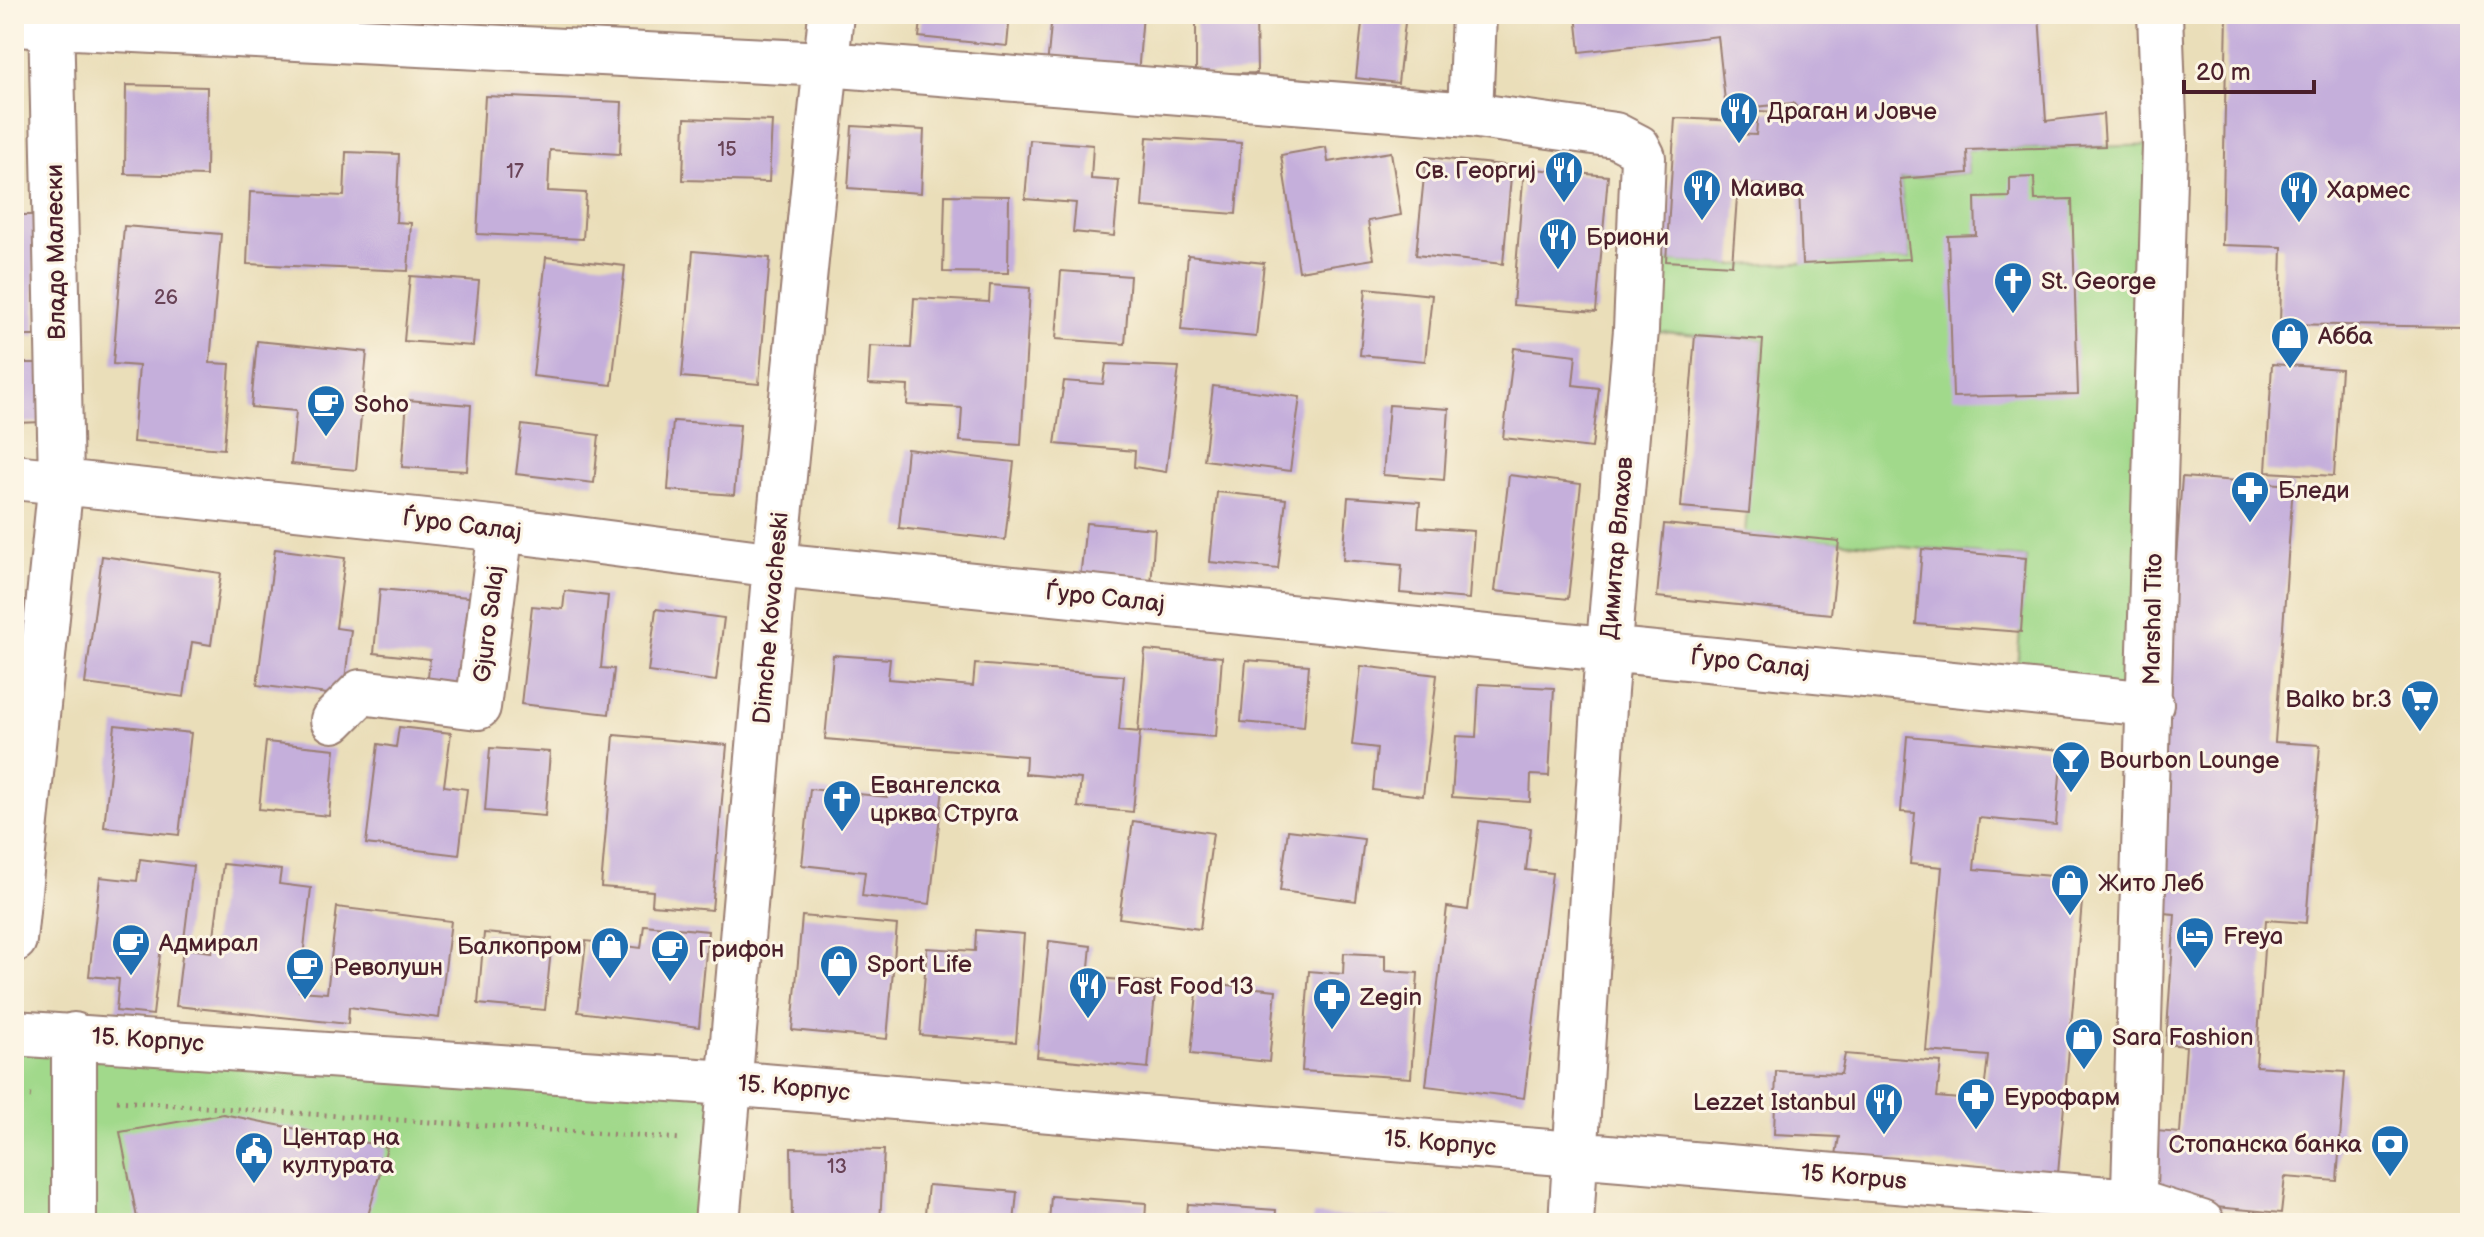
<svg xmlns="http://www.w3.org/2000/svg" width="2484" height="1237" font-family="'Balsamiq Sans',sans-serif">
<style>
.green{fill:#a1d98b;stroke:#767c5b;stroke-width:2}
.building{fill:#c5afdb}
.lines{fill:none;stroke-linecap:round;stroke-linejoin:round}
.minor-casing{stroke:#9a7e72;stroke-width:48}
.path{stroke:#9a7e72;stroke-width:5;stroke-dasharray:2 6;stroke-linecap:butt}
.minor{stroke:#fff;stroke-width:44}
.labels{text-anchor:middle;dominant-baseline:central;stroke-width:6;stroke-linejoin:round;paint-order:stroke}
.number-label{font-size:20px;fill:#694357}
.poi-label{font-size:24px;fill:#4a1f2b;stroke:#fcf5e5;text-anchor:start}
.street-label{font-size:24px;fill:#4a1f2b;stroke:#fcf5e5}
</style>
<rect width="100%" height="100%" fill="#fcf5e5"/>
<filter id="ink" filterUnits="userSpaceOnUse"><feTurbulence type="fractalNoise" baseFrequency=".0125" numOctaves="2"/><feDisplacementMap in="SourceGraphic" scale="16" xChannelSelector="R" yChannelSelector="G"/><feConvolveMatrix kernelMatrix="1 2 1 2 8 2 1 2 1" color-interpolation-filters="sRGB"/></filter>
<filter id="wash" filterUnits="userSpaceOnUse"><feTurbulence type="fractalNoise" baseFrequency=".006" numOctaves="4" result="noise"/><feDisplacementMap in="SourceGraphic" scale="32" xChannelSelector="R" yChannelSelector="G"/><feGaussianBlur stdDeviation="1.8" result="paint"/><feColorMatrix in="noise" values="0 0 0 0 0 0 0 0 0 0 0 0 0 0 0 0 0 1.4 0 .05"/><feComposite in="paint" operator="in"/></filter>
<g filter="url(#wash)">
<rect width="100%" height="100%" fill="#eadeb9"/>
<path class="green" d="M2165 145 2151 704 2015 690 2026 558 1745 533 1763 340 1636 330 1640 259 1732 265 1910 259 1900 179 1968 173 1967 150Z
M14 1033 727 1083 717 1223H14Z"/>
<g id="blocks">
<path class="building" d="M922 14H1010L1007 46 919 37Z
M1052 14H1143L1138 75 1047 67Z
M1196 14H1256L1257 73 1196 74Z
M1363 14H1406L1398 83 1356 78Z
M1576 14H2039L2046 121 2103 114 2105 146 1967 150 1968 173 1900 179 1910 259 1802 264 1799 186 1738 184 1732 265 1666 261 1675 118 1738 121 1737 134 1756 135 1758 111 1802 113 1793 103 1726 110 1718 36 1580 52Z
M2227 14H2470L2465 327 2280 324 2282 247 2222 245Z
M126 85 207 87 206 176 125 174Z
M485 96 622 102 620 154 550 150 548 191 586 193 583 239 477 234Z
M685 118 772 121 769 182 683 180Z
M852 126 924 130 921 193 848 188Z
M1147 137 1241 143 1236 214 1142 207Z
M1030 140 1093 145 1091 179 1119 181 1114 236 1073 232 1076 203 1025 199Z
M1326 147 1328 162 1391 152 1401 215 1368 221 1374 259 1299 271 1281 155Z
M346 152 399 154 396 222 411 223 408 271 247 264 250 192 344 196Z
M1426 157 1512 166 1503 264 1416 255Z
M1524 168 1608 176 1596 312 1513 305Z
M2034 177 2035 200 2072 199 2078 394 1953 397 1948 236 1976 235 1975 198 2010 197V178Z
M945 195 1009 196 1008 273 943 272Z
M14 215H34L35 336H14Z
M124 226 221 234 210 363 230 364 224 449 133 442 139 366 113 364Z
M693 251 770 258 759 384 682 377Z
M1188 255 1264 263 1256 337 1181 330Z
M546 257 625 266 612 385 533 376Z
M1061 271 1130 276 1125 344 1056 339Z
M410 276 479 281 473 346 404 341Z
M990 285 1030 288 1021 445 960 441 962 408 907 405 908 386 868 384 870 346 911 348 914 298 989 302Z
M1366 288 1432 295 1425 361 1360 355Z
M1695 335 1763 340 1749 513 1681 507Z
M257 341 367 352 356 470 291 464 296 411 251 407Z
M1514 348 1576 355 1573 385 1599 388 1592 448 1503 438Z
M14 363H44L45 422 14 423Z
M1106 364 1179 367 1166 472 1134 467 1135 451 1055 444 1064 381 1103 384Z
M2272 364 2341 369 2334 476 2266 472Z
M1213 386 1300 397 1290 471 1204 460Z
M407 400 471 405 467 471 402 467Z
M1389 405 1449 409 1444 480 1383 475Z
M673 421 740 425 734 495 668 490Z
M522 425 599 435 594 483 516 474Z
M907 449 1014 462 1005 540 899 528Z
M1509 475 1581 484 1568 599 1495 591Z
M2182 477 2293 485 2275 742 2320 745 2306 923 2266 920 2256 1066 2345 1072 2337 1181 2285 1177 2281 1213 2149 1201 2156 1131 2180 1133 2186 1046 2166 1044 2175 914 2150 912Z
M1217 492 1286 499 1278 569 1210 562Z
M1348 497 1420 502 1418 527 1474 531 1469 599 1400 593 1402 565 1343 560Z
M1086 523 1155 529 1151 586 1080 579Z
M1664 524 1839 541 1831 614 1657 597Z
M275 549 345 558 336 628 351 630 343 696 257 685Z
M1922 549 2026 558 2021 632 1916 624Z
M102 556 221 573 211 645 192 642 184 697 85 684Z
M380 589 479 598 470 691 427 687 430 659 374 653Z
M565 591 608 596 601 668 614 669 609 714 521 704 532 606 563 609Z
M656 609 724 618 716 681 648 672Z
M1145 650 1222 657 1216 737 1138 731Z
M833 655 890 659 888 679 973 686 975 664 1124 676 1119 730 1140 732 1133 812 1078 807 1081 779 1025 774 1026 756 825 739Z
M1246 660 1309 665 1304 727 1241 722Z
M1361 666 1437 675 1423 796 1373 790 1377 748 1352 745Z
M1479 684 1554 688 1549 776 1531 775 1530 802 1452 797 1456 736 1476 737Z
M115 725 191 733 179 835 104 827Z
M399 727 451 733 444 786 467 789 459 855 366 844 378 744 396 747Z
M614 735 727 745 712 910 652 905 653 891 601 887Z
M1907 736 2062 750 2056 825 1979 818 1974 869 2084 879 2058 1174 1836 1155 1839 1137 1774 1134 1776 1071 1841 1074 1845 1054 1941 1062 1937 1097 1983 1101 1988 1056 1926 1051 1942 867 1910 864 1915 813 1901 812Z
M266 742 335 749 329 816 259 809Z
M490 748 550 752 545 816 485 811Z
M889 782 943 788 930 904 862 896 865 872 802 865 810 789 887 797Z
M1133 821 1213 833 1200 929 1119 918Z
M1479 821 1531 828 1526 870 1552 873 1524 1098 1426 1086 1447 907 1468 910Z
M1288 830 1364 839 1356 901 1280 891Z
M140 859 193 866 183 948 161 946 153 1015 116 1011 119 979 89 976 100 877 137 881Z
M223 864 281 870 279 884 311 888 299 991 327 993 337 907 451 921 439 1018 349 1007 348 1024 176 1006 183 948 212 952Z
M802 916 897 925 887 1039 792 1030Z
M644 925 708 931 699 1027 578 1012 586 941 641 948Z
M976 930 1024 934 1016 1042 920 1035 927 948 975 951Z
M484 933 552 939 545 1010 478 1004Z
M1049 941 1091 946 1088 977 1156 983 1148 1068 1037 1057Z
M1344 953 1385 955V971L1418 973 1411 1078 1302 1071 1309 971 1343 974Z
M1198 982 1276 990 1269 1062 1191 1054Z
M223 1114 387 1147 366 1223H138L120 1132Z
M791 1148 884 1150 880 1223H792Z
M928 1185 1017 1192 1014 1223H924Z
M1051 1196 1146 1203 1145 1223H1049Z
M1188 1204 1276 1210 1275 1223H1186Z
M1313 1215 1413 1218 1412 1223H1313Z"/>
</g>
</g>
<g filter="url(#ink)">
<use href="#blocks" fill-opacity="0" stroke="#9a7e72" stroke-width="2"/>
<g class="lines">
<g class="minor-casing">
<path id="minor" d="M1474 14 1470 115 1615 135 1638 147 1643 157 1636 330 1605 691 1571 1223
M14 24 826 64 1470 115
M14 477 501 529 775 565 2151 704
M333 720 361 692 478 707 501 529
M14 940 61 480 51 14
M14 1033 727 1083 2133 1201 2202 1223
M74 1035V1223
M717 1223 775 565 831 14
M2133 1223 2165 145 2160 14"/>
</g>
<path class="path" d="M14 1094 31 1096
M117 1101 682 1139"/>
<use href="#minor" class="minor"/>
</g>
</g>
<defs>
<g id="restaurant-pin" transform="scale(2)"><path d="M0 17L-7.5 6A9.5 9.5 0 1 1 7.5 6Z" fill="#1f6fb2" stroke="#fcf5e5"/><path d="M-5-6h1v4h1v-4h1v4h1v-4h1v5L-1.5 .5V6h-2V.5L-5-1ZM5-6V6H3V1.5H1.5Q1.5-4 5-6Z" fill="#fff"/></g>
<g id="church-pin" transform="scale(2)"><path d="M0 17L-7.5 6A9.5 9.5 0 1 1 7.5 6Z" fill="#1f6fb2" stroke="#fcf5e5"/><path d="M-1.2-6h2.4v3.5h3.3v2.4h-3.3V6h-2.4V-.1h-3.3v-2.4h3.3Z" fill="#fff"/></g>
<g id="shop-pin" transform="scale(2)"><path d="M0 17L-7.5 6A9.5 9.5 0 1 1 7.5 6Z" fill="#1f6fb2" stroke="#fcf5e5"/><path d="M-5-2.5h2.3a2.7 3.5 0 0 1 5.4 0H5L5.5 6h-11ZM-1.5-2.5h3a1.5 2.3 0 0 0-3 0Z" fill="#fff"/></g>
<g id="cafe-pin" transform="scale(2)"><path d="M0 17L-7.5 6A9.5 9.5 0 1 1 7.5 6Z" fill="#1f6fb2" stroke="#fcf5e5"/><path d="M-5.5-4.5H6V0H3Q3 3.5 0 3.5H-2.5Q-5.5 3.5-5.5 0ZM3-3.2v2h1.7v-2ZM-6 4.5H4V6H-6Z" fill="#fff"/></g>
<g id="pharmacy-pin" transform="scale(2)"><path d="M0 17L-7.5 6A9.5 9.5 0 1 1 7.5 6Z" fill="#1f6fb2" stroke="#fcf5e5"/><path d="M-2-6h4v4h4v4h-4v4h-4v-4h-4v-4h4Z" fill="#fff"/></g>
<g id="supermarket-pin" transform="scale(2)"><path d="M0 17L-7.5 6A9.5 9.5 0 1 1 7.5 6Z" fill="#1f6fb2" stroke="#fcf5e5"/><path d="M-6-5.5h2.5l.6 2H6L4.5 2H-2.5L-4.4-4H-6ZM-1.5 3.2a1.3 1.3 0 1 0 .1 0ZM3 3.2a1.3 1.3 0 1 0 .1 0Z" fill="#fff"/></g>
<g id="bar-pin" transform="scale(2)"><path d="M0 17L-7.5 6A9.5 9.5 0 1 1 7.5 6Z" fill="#1f6fb2" stroke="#fcf5e5"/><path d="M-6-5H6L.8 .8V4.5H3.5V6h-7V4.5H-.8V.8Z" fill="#fff"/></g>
<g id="hotel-pin" transform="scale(2)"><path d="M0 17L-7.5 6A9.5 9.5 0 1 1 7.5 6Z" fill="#1f6fb2" stroke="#fcf5e5"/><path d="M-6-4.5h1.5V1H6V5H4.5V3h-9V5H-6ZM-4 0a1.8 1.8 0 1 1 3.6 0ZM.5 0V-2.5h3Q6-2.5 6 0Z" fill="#fff"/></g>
<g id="bank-pin" transform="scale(2)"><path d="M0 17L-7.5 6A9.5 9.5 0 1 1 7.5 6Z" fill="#1f6fb2" stroke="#fcf5e5"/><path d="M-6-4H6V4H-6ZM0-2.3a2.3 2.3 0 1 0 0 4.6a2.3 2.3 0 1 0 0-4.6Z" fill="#fff"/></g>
<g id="civic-pin" transform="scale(2)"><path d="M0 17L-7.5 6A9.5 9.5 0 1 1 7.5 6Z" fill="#1f6fb2" stroke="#fcf5e5"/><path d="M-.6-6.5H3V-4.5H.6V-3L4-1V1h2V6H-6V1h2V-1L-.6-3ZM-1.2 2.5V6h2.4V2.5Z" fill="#fff"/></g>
</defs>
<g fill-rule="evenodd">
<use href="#restaurant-pin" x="1739" y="111"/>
<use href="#restaurant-pin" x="1564" y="170"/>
<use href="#restaurant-pin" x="1702" y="188"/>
<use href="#restaurant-pin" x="2299" y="190"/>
<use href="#restaurant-pin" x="1558" y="237"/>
<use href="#church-pin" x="2013" y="281"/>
<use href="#shop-pin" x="2290" y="336"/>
<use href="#cafe-pin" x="326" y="404"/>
<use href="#pharmacy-pin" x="2250" y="490"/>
<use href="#supermarket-pin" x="2420" y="699"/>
<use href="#bar-pin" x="2071" y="760"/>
<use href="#church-pin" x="842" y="799"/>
<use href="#shop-pin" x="2070" y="883"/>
<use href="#hotel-pin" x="2195" y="936"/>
<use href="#cafe-pin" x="131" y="943"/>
<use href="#shop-pin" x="610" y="946"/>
<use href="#cafe-pin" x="670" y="949"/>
<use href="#shop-pin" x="839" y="964"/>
<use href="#cafe-pin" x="305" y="967"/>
<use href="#restaurant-pin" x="1088" y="986"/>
<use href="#pharmacy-pin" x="1332" y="997"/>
<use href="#shop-pin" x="2084" y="1037"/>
<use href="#pharmacy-pin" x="1976" y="1097"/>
<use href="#restaurant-pin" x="1884" y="1102"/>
<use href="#bank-pin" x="2390" y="1144"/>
<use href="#civic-pin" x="254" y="1151"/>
</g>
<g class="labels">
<g class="number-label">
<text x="727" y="150">15</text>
<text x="515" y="172">17</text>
<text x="166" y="298">26</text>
<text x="837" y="1167">13</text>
</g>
<g class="poi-label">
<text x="1767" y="111">Драган и Јовче</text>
<text x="1536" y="170" text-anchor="end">Св. Георгиј</text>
<text x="1730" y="188">Маива</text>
<text x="2327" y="190">Хармес</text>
<text x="1586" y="237">Бриони</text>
<text x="2041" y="281">St. George</text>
<text x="2318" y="336">Абба</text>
<text x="354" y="404">Soho</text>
<text x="2278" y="490">Бледи</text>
<text x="2392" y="699" text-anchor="end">Balko br.3</text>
<text x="2099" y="760">Bourbon Lounge</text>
<text x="870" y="785">Евангелска<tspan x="870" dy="28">црква Струга</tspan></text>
<text x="2098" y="883">Жито Леб</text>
<text x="2223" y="936">Freya</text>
<text x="159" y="943">Адмирал</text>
<text x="582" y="946" text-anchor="end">Балкопром</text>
<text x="698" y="949">Грифон</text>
<text x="867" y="964">Sport Life</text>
<text x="333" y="967">Револушн</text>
<text x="1116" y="986">Fast Food 13</text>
<text x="1360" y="997">Zegin</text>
<text x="2112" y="1037">Sara Fashion</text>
<text x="2004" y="1097">Еурофарм</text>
<text x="1856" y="1102" text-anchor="end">Lezzet Istanbul</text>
<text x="282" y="1137">Центар на<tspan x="282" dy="28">културата</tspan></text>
<text x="2362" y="1144" text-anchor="end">Стопанска банка</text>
</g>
<g class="street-label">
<text transform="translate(56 252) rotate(-91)">Владо Малески</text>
<text transform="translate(462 525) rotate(7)">Ѓуро Салај</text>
<text transform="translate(1617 548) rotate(-85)">Димитар Влахов</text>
<text transform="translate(1105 598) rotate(6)">Ѓуро Салај</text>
<text transform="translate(771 618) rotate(-85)">Dimche Kovacheski</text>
<text transform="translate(2153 619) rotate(-89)">Marshal Tito</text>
<text transform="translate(489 624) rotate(-83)">Gjuro Salaj</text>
<text transform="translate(1750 663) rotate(6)">Ѓуро Салај</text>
<text transform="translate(148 1040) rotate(4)">15. Корпус</text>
<text transform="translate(794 1088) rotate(5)">15. Корпус</text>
<text transform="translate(1440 1143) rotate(5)">15. Корпус</text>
<text transform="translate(1854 1177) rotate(5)">15 Korpus</text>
</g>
</g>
<rect width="2484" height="1237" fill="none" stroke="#fcf5e5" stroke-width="48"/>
<path d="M2184 80v12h130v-12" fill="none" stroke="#4a1f2b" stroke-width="4"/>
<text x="2196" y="80" font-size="24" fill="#4a1f2b" stroke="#fcf5e5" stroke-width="6" paint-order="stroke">20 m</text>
</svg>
